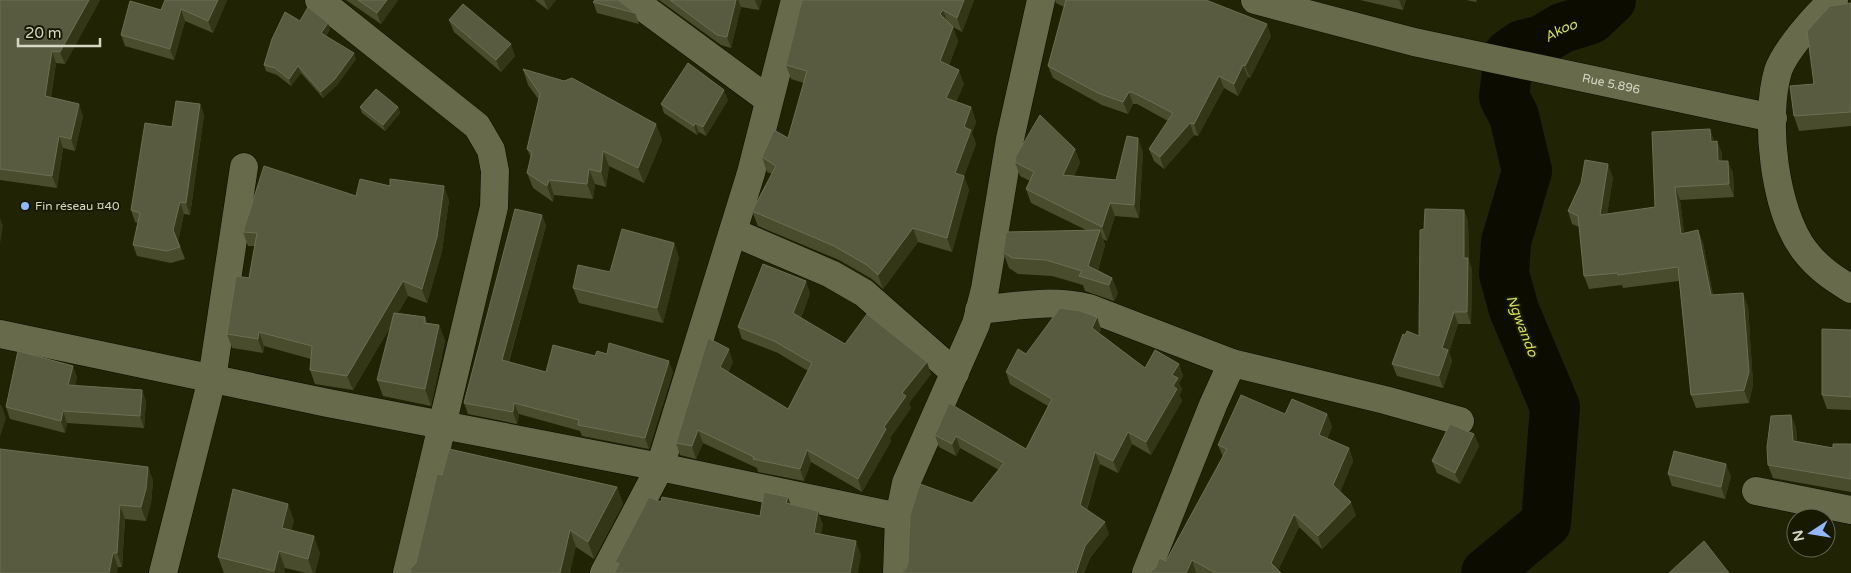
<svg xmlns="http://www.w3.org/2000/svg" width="1851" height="573" font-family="'Varela Round',sans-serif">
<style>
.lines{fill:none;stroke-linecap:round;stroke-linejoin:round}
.river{stroke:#0c0d00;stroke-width:50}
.street-casing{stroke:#0b0c00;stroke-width:29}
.street{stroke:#676b4b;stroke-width:28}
.wall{fill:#4a4c2e}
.shaded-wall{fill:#333617}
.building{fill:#585b3f;stroke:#6c6f54}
.poi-dot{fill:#93b7fd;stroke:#181a00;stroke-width:2}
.labels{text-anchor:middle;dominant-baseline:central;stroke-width:4;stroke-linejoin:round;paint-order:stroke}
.street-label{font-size:12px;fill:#d5d7c5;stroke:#181a00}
.poi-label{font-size:12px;fill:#d5d7c5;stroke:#181a00;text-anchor:start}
.water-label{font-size:14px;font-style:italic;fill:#d4dd5b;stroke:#181a00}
</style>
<rect width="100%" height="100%" fill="#212305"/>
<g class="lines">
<path class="river" id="s1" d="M1486 573 1546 523 1555 407 1514 310 1504 274 1506 242 1527 171 1514 116 1504 97 1509 54 1522 45 1542 40 1562 28 1591 19 1611 0"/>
<g class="street-casing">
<g id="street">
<path d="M319 0 477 126 491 150 495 171 494 207 407 573"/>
<path d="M633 0 769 100"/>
<path id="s2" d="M1255 0 1414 42 1773 118"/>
<path d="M1834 0C1818 12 1784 52 1778 71 1764 119 1774 211 1805 251 1818 268 1833 278 1851 289"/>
<path d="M733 232 831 274 864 293 955 373"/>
<path d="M979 310C1017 306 1051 299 1089 308L1232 363 1385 400 1460 421"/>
<path d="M0 334 328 403 660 467 899 517"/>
<path d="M1756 491 1851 510"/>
<path d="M163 573 212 379 244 167"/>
<path d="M604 573 660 467 751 173 795 0"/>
<path d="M897 573 899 517 906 483 976 324 985 289 1010 139 1041 0"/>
<path d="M1146 573 1213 405 1232 363"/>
</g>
</g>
<use href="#street" class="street"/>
</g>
<path class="wall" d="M0 0H100L65 64 56 63 51 97 83 116 75 151 63 148 57 188 0 180Z
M227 0 213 33 185 21 174 60 125 46 121 35 161 10Z
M346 0H398L381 24Z
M535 0H556L548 10Z
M659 0H762L759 10 741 7 731 48 721 45Z
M802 0H974L962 32 953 27 958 41 949 65 964 84 956 102 971 107 976 122 972 133 976 144 964 176 969 190 952 252 918 242 883 289 872 279 839 260 758 226 752 211 772 174 767 172 762 157 788 138 804 83 791 79 786 65Z
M1055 0H1206L1271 36 1250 78 1248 77 1238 96 1224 88 1198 136 1194 135 1164 169 1154 161 1149 149 1168 121 1137 104H1133L1128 114 1102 105 1053 78 1048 66 1064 7 1056 3Z
M1360 0H1406L1403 10Z
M1466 0H1477L1476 2Z
M593 2H620L635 13 639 24 597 13Z
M1851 3V126L1799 131 1794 116 1814 84Z
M449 20 515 56 501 72 454 32Z
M300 21 330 29 326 36 356 59 337 85 323 98 301 73 291 86 277 75 266 71 264 65Z
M523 69 656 124 662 140 644 183 609 166 606 187 595 184 593 199 554 195 553 202 533 188 527 173 531 158 527 149 539 100 528 85Z
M728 100 706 136 699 132 697 135 664 113 661 104Z
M200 104 204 115 190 215 184 214 178 241 185 259 171 263 137 256 133 245 138 223 135 222 131 210 172 127Z
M360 107H398L400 113 385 131 362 113Z
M1715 141H1717L1722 154V161L1733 173 1734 197 1680 200 1684 233 1698 230 1703 243 1713 295 1748 306 1753 384 1749 403 1696 408 1691 395 1679 281 1623 288 1622 285 1589 289 1584 276 1579 227 1572 224 1568 211 1613 177 1607 214 1655 207Z
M1075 149 1080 163 1074 176 1116 180 1143 151 1139 218 1115 216 1107 241 1103 239 1105 245 1098 270 1112 278 1118 293 1114 301 1085 291 1083 285 1052 276 1018 274 1009 268 1003 252 1086 230 1031 203 1026 189 1030 181 1020 176 1015 162Z
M356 196 449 200 442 251 427 303 408 296 398 313 425 317 427 323 439 325 445 341 431 406 383 396 377 380 392 324 353 390 315 384 310 370 311 359 264 346 263 353 232 348 227 334 249 278 255 246H248L243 232Z
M1464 210 1468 222 1469 261 1472 270 1471 324H1458L1449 352 1452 361 1443 388 1397 376 1392 364 1405 335 1419 336 1424 229Z
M542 215 546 226 509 362 546 372 595 356 673 372 649 449 582 436 580 431 519 414 517 424 468 414 464 403Z
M674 243 679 258 663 323 579 303 573 288 610 272Z
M810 293 801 318 845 344 931 374 909 403 911 408 890 438 891 441 862 492 811 462 804 481 758 472 757 468 703 443 696 459 680 455 676 443 733 362 728 372 788 409 808 371 778 353 742 339 738 327Z
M1101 329 1099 333 1145 368 1179 364 1183 376 1179 383 1182 390 1179 395 1182 401 1151 455 1132 444 1118 473 1100 464 1087 510 1109 534 1090 558 1084 573H901L972 503 999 470 960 448 956 456 939 447 935 435 949 403 1026 449 1048 406 1010 384 1006 372 1026 354Z
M1851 330V410L1827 409 1822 395Z
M77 377 75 386 142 390 146 402 144 428 67 423 65 433 10 419 6 407Z
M1285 414H1327L1332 427 1327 439 1349 448 1353 461 1340 492 1356 515 1322 549 1299 527 1278 570 1281 573H1149L1166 561 1223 457 1218 445Z
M1791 415 1796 428 1797 441 1833 448 1851 444V492L1773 478 1768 465Z
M1474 434 1479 446 1460 484 1437 473 1432 461Z
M148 467 153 481 151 503 146 521 125 519 122 567 0 573Z
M1668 474 1731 476 1725 499 1672 486Z
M442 475 617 487 623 504 594 559 576 547 416 563Z
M294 520 291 531 320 553 315 573H306L285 568 284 573H224L218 557Z"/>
<path class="shaded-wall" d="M89 0H100L65 64 60 52Z
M218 0H227L213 33 208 21Z
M387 0H398L381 24 377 13Z
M544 0H556L548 10Z
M736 0H738L741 7 731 48 727 37Z
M755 0H762L759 10Z
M964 0H974L962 32 957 18Z
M1399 0H1406L1403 10Z
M181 9 185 21 174 60 170 49Z
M943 10 948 24 940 14Z
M328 23 330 29 324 39 321 33Z
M1267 24 1271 36 1250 78 1245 66Z
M953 27 958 41 945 75 940 61Z
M511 44 515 56 501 72 496 60Z
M52 51 56 63 49 108 45 96Z
M354 53 356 59 337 85 323 98 321 92Z
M1243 65 1248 77 1238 96 1234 84Z
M298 66 301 73 291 86 289 79Z
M959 70 964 84 952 112 946 98Z
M1219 76 1224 88 1198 136 1194 124Z
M724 90 728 100 706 136 703 127Z
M1129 92 1133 104 1128 114 1123 102Z
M79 104 83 116 75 151 71 139Z
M200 104 204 115 190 215 186 203Z
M398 107 400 113 385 131 383 125Z
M971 107 976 122 972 133 976 144 960 188 955 173 964 127Z
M695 123 699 132 697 135 694 126Z
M1190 123 1194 135 1164 169 1160 157Z
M656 124 662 140 644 183 638 168Z
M1710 129 1715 142H1711Z
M59 136 63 148 57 188 52 176Z
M1138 138 1143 151 1139 218 1134 205Z
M1717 141 1722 154 1723 174 1718 161Z
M1075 149 1080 163 1068 189 1063 175Z
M603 151 609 166 606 187 601 172Z
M1728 161 1733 173 1734 197 1729 184Z
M1608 164 1613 177 1605 228 1600 215Z
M589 169 595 184 593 199 587 184Z
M964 176 969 190 952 252 947 238Z
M549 180 554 195 553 202 547 186Z
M444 186 449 200 442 251 427 303 422 289Z
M1675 187 1680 200 1686 246 1681 234Z
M180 202 184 214 178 242 173 230Z
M1110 203 1115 216 1107 241 1102 227Z
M1464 210 1468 222 1469 261 1472 270 1471 324 1467 312 1464 258Z
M542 215 546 226 506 371 502 360Z
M0 218 3 226 0 244Z
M913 228 918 242 883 289 878 275Z
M1100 230 1105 245 1094 281 1088 266Z
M1698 230 1703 243 1715 308 1711 295Z
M674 243 679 258 663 323 657 308Z
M1112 278 1118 293 1114 301 1109 285Z
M403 281 408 296 353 390 347 376Z
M806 281 810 293 798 325 793 313Z
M1743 293 1748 306 1753 384 1749 403 1744 390Z
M1454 312 1458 324 1449 352 1452 361 1443 388 1439 376 1442 348Z
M1097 317 1101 329 1096 340 1092 328Z
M439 325 445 341 431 406 425 389Z
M259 332 264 346 263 353 258 339Z
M729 349 733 362 724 379 720 367Z
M669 361 673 372 649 449 645 438Z
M927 362 931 374 909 403 911 408 890 438 891 441 862 492 858 479 884 427 902 393Z
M1179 364 1183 376 1179 383 1182 390 1179 395 1182 401 1151 455 1146 442 1173 386 1172 375Z
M73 366 77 377 73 397 68 385Z
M142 390 146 402 144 428 140 416Z
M514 403 519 414 517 424 513 412Z
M1 404 6 418 0 437V406Z
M63 411 67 423 65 433 61 421Z
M1327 414 1332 427 1323 447 1319 435Z
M1791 415 1796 428 1798 454 1793 441Z
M698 430 703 443 696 459 692 446Z
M1128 432 1132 444 1118 473 1113 461Z
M1474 434 1479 446 1460 484 1455 473Z
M956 436 960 448 956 456 952 444Z
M1349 448 1353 461 1338 498 1333 485Z
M807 450 811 462 804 481 800 469Z
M1095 452 1100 464 1084 518 1080 505Z
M1726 464 1731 476 1725 499 1721 487Z
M148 467 153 481 151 503 146 521 141 507Z
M617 487 623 504 594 559 588 542Z
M788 497 793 511 786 503Z
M1351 502 1356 515 1322 549 1318 536Z
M288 504 294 520 288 545 282 528Z
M120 505 125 519 122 567 117 553Z
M818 511 823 525 819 547 814 533Z
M1294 514 1299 527 1277 573 1271 563Z
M1105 522 1109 534 1090 558 1084 573H1076L1085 546Z
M570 530 576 547 570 573H560Z
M314 536 320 553 315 573H313L308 559Z
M856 541 861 555 858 573H850Z
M279 551 285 568 284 573H275L274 571Z
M113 553 118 567 117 573H109Z
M1192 560 1196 573H1186Z"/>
<path class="building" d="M0 0H89L60 52 52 51 45 96 79 104 71 139 59 136 52 176 0 169Z
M165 0H218L208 21 181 9 170 49 121 35 130 1 161 10Z
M358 0H387L377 13Z
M595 0H618L635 13 593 2Z
M670 0H736L727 37 717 35Z
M802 0H964L957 18 943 10 940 14 953 27 940 61 959 70 946 98 971 107 964 127 971 130 955 173 964 176 947 238 913 228 878 275 867 265 834 246 752 211 776 166 762 157 774 130 788 138 807 71 786 65Z
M1066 0H1206L1267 24 1245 66 1243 65 1234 84 1219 76 1194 124 1190 123 1160 157 1149 149 1173 113 1132 92H1129L1123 102 1098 93 1048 66Z
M1851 3V112L1794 116 1790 86 1814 84 1807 31 1830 6Z
M463 4 511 44 496 60 449 20Z
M308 7 328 23 321 33 354 53 335 79 321 92 298 66 289 79 275 68 264 65 272 39 285 12 300 21Z
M688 63 724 90 703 127 695 123 694 126 661 104Z
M523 69 564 81 572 78 656 124 638 168 603 151 601 172 589 169 587 184 549 180 547 186 527 173 532 152 527 149 540 94Z
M376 89 398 107 383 125 360 107Z
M176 101 200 104 186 203 180 202 173 230 180 247 167 251 133 245 140 213 131 210 145 123 172 127Z
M1040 115 1075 149 1063 175 1116 180 1127 136 1138 138 1134 205 1110 203 1102 227 1026 189 1034 172 1015 162 1016 156Z
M1710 129 1711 142 1717 141 1718 161H1728L1729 184 1675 187 1681 234 1698 230 1711 295 1743 293 1749 372 1744 390 1691 395 1678 267 1618 275V273L1584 276 1578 216 1568 211 1581 183 1585 160 1608 164 1600 215 1655 207 1652 132Z
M264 166 356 196 360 179 390 186V179L444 186 437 237 422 289 403 281 347 376 310 370 312 346 259 332 258 339 227 334 236 276 249 278 257 233 243 232Z
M515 209 542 215 502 360 546 372 553 345 595 356 597 351 607 354 609 343 669 361 645 438 578 425 579 420 514 403 513 412 464 403Z
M1425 209 1464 210V258H1468L1467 312H1454L1442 348 1448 350 1439 376 1392 364 1403 334 1405 335 1407 331 1419 336 1420 230 1424 229Z
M622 229 674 243 657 308 573 288 578 265 610 272Z
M1100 230 1088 266 1112 278 1109 285 1079 276 1082 271 1046 260 1012 258 1003 252 1006 232Z
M763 264 806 281 793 313 845 344 867 314 927 362 902 393 906 396 884 427 886 429 858 479 807 450 800 469 753 459 754 457 698 430 692 446 676 443 708 338 729 349 720 367 788 409 812 363 774 341 738 327Z
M1060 308 1080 311 1097 317 1092 328 1145 368 1155 350 1179 364 1172 375 1178 378 1173 386 1177 389 1146 442 1128 432 1113 461 1095 452 1080 505 1105 522 1085 546 1076 573H901L906 570 908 562 910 515 920 484 972 503 1004 463 956 436 952 444 935 435 949 403 1026 449 1052 399 1006 372 1018 349 1026 354Z
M394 313 425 317 424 323 439 325 425 389 377 380Z
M1822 329 1851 330V397L1822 395Z
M18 351 73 366 68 385 142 390 140 416 63 411 61 421 6 407Z
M1241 395 1285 414 1292 399 1327 414 1319 435 1349 448 1333 485 1351 502 1318 536 1294 514 1271 563 1281 573H1216L1192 560 1186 573H1149L1156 567 1159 558 1166 561 1227 449 1218 445Z
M1791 415 1793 441 1833 448V444H1851V479L1768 465 1767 447 1771 416Z
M1450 424 1474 434 1455 473 1432 461Z
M0 449 148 467 146 489 141 507 120 505 117 553H113L109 573H0Z
M449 449 617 487 588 542 570 530 560 573H410L411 568 416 563 437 474 442 475Z
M1674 451 1726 464 1721 487 1668 474Z
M233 489 288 504 282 528 314 536 308 559 279 551 274 571 218 557Z
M764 492 788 497 786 503 818 511 814 533 856 541 850 573H614L619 564 615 562 649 497 661 502 662 497 760 516Z
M1704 541 1729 573H1669Z"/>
<circle class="poi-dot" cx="25" cy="206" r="5"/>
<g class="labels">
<g class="street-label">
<text stroke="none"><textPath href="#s2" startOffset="366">Rue 5.896</textPath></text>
</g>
<g class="poi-label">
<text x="35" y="206">Fin réseau ¤40</text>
</g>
<g class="water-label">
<text stroke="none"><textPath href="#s1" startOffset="622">Akoo</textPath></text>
<text transform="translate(1522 326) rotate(69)">Ngwando</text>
</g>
</g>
<g transform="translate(1811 533) rotate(258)"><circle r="24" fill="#181a00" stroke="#64664f"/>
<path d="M0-4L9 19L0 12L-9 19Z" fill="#93b7fd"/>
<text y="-8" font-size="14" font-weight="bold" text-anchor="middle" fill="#d5d7c5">N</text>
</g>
<path d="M18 38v8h82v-8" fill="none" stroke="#d5d7c5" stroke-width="2.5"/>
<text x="25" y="38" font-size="15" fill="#d5d7c5" stroke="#181a00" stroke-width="4" paint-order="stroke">20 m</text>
</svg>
